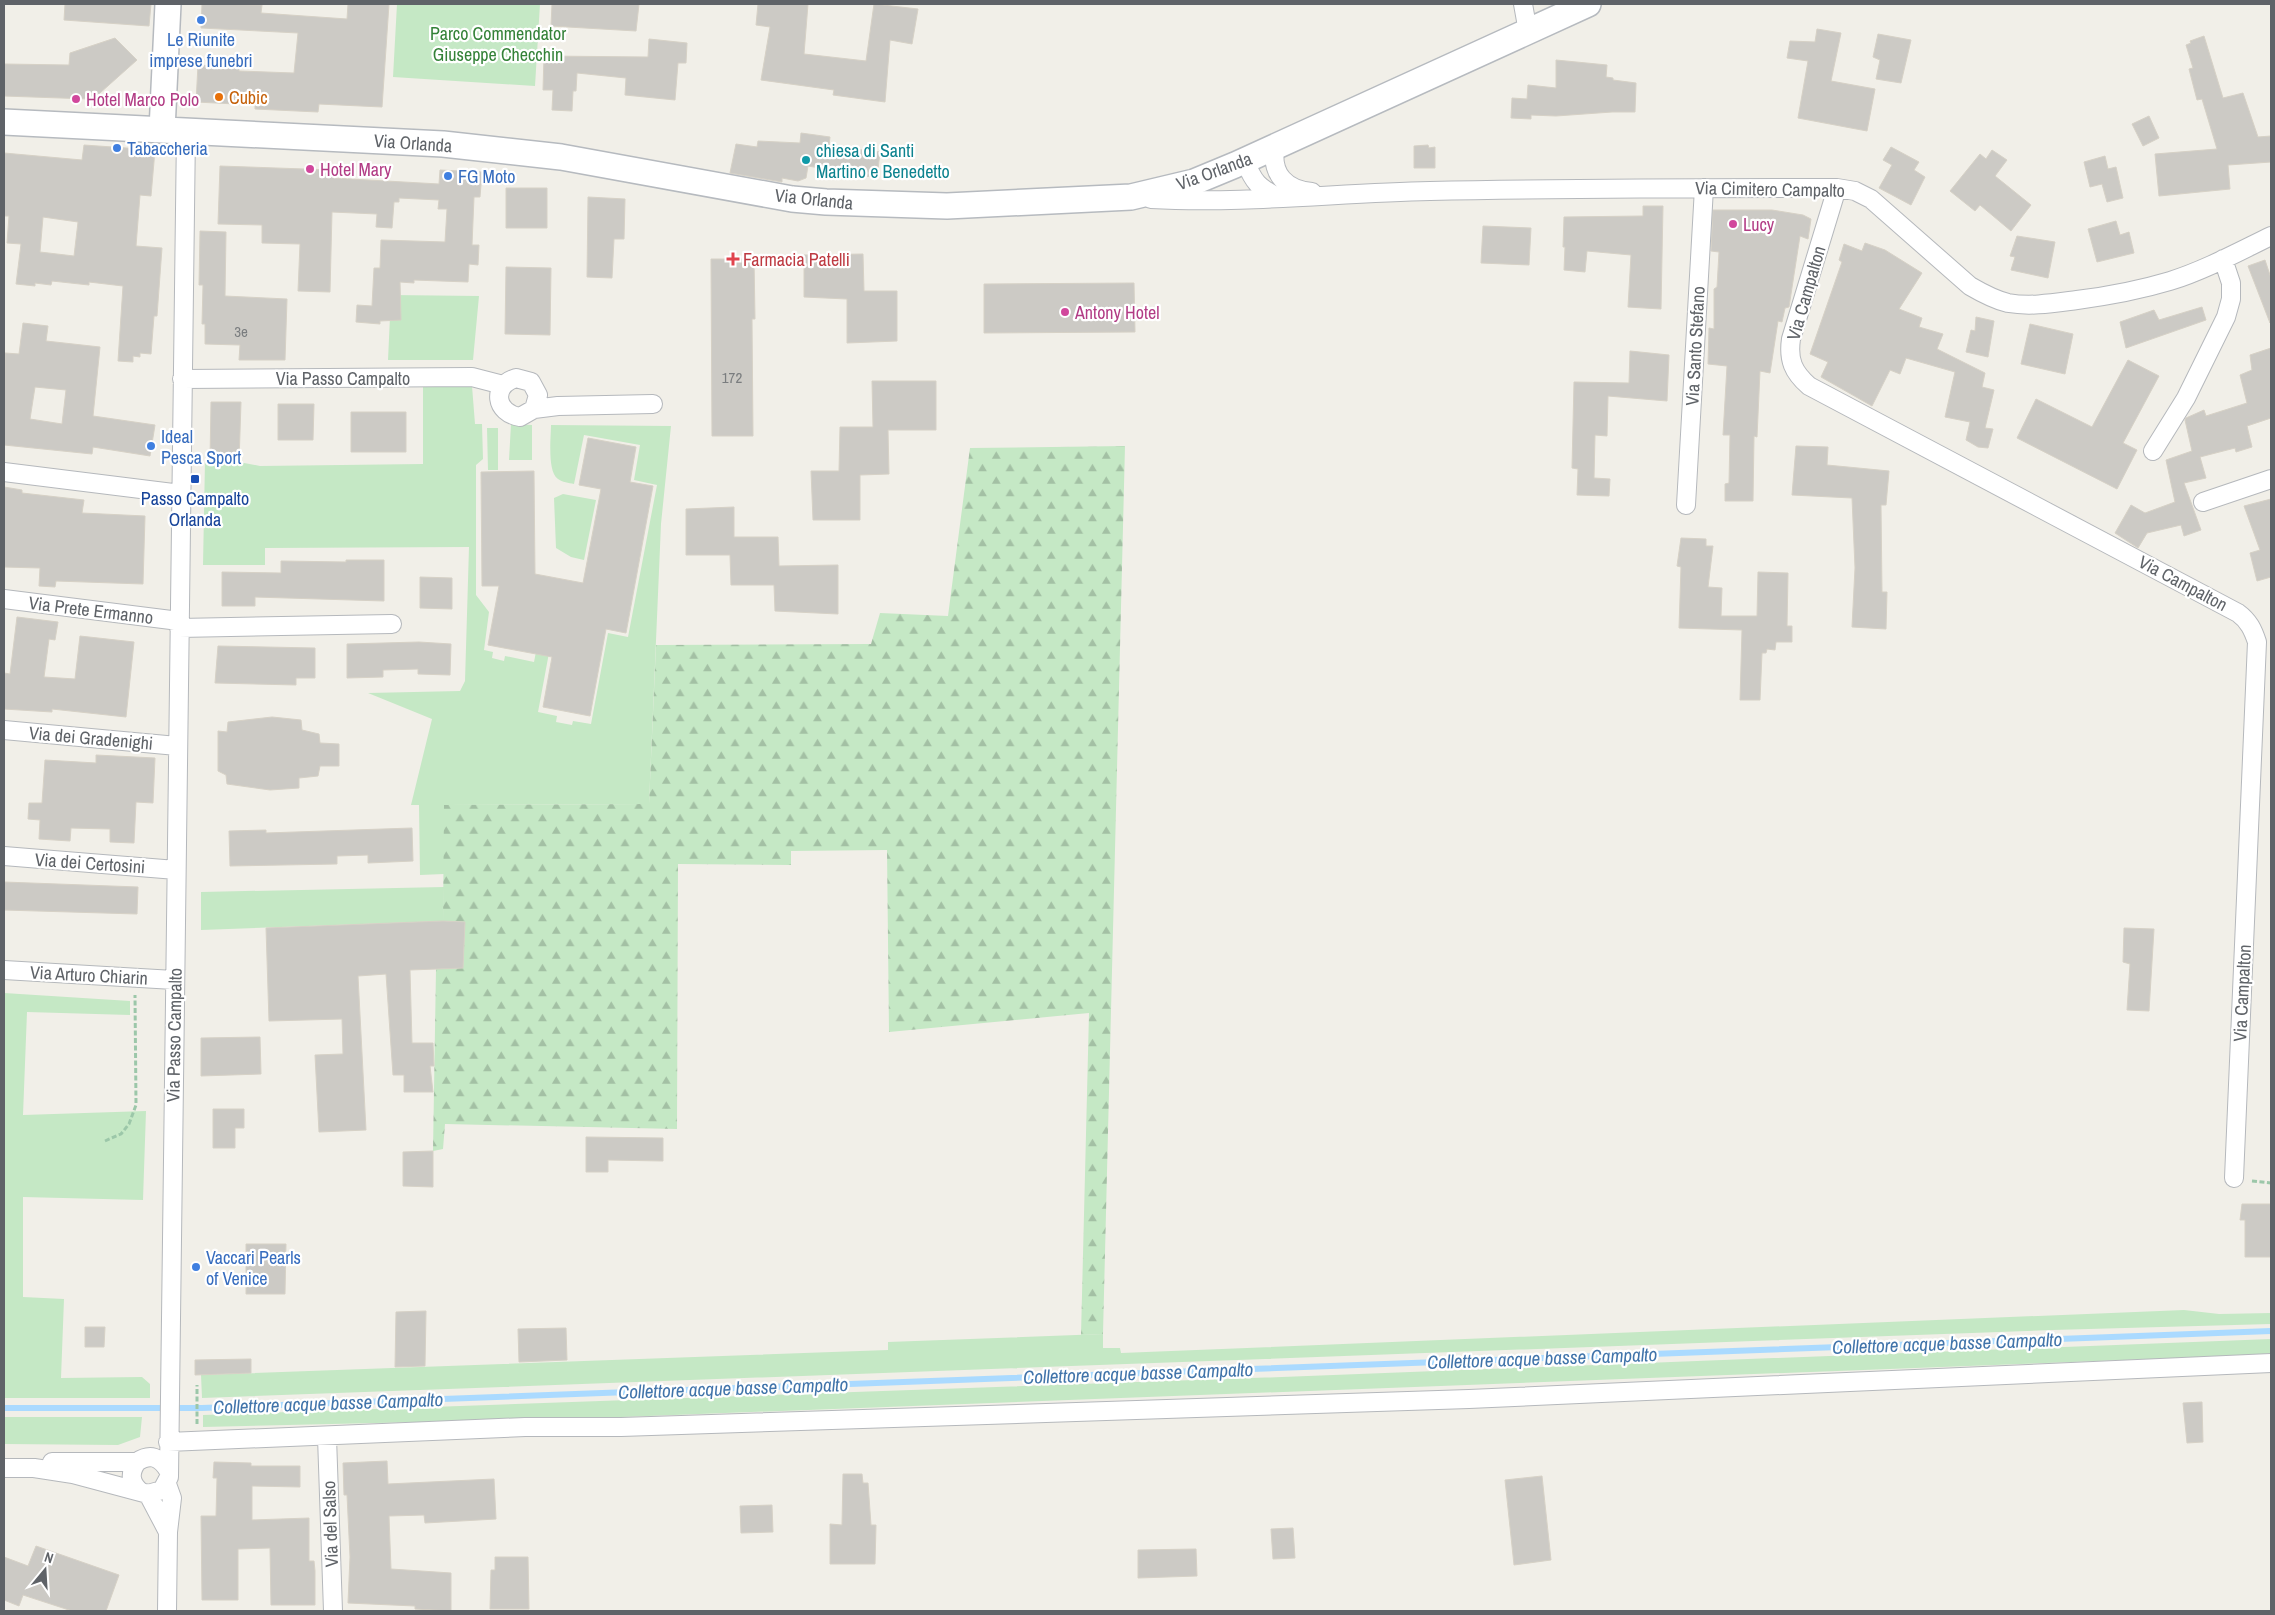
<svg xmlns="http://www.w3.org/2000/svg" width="2275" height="1615" font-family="'Archivo Narrow',sans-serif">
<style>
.green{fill:#c5e8c5}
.forest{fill:url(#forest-firs)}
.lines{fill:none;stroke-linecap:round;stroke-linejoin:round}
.stream{stroke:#aadaff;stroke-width:6}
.building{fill:#cccac5;stroke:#d6d1c6;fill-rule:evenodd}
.street-casing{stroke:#b5b8bc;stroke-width:20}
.secondary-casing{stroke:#b6babf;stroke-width:28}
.path{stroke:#9cc7a9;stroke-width:3;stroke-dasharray:5 2.5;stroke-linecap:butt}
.street{stroke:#fff;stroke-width:18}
.secondary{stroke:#fff;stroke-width:25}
.shop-dot{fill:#3f7fe0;stroke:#fff;stroke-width:2}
.food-dot{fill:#e8710a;stroke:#fff;stroke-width:2}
.hotel-dot{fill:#d1479c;stroke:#fff;stroke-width:2}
.culture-dot{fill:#0f9aa8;stroke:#fff;stroke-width:2}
.health-dot{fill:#e0444e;stroke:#fff;stroke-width:2}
.transit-dot{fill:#1a4fb4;stroke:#fff;stroke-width:2}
.labels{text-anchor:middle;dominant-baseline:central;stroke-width:4.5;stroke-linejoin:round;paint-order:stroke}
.number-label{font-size:15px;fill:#7a7d7f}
.park-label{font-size:18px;fill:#348238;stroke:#fff}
.shop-label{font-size:18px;fill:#366cbe;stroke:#fff;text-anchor:start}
.food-label{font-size:18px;fill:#c56008;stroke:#fff;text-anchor:start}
.hotel-label{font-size:18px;fill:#b23c85;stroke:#fff;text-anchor:start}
.street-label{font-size:18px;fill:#5f6368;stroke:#fff}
.culture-label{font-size:18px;fill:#0d838f;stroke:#fff;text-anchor:start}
.health-label{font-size:18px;fill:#be3a42;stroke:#fff;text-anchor:start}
.transit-label{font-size:18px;fill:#164399;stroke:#fff}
.water-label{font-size:19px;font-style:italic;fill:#4174aa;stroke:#fff}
</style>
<defs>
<pattern id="forest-firs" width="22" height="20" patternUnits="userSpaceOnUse" patternTransform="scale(1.25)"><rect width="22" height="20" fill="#c5e8c5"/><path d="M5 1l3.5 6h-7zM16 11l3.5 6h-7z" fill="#a3c0a4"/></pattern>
</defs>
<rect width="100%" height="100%" fill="#f1efe8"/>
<path class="green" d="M397 4H540L535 86 393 77Z
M391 295 479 296 473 360H388Z
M472 386 475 424H482L483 459 476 465V595L489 612 484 650 493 652 492 658 504 661 505 656 534 662 542 621 551 642 538 712 557 716 556 722 572 725 573 721 591 724 608 633 628 637 657 485 634 480 640 445 584 435 574 484C569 483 562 482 558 479 547 472 551 437 551 425L671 426 661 524 649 804 445 805 444 874 420 875 419 805H411L432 719 368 693 460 691 465 681 469 547 265 548V565H203L205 461 239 462 260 466 423 464V387Z
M511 424 532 425V460H509Z
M487 428H498V470H488Z
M563 494 596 500 584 560 571 557 556 548 554 498Z
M444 887 443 921 201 930V892Z
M4 993 130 1001V1015L27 1012 23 1115 146 1111 143 1200 23 1197V1297L64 1299 61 1378 142 1377 150 1384V1398H4Z
M2184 1310 2219 1314 2271 1313V1324L2052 1330 202 1398 201 1375 888 1350V1342L1103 1334V1348H1120L1121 1353Z
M2271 1339V1353L2256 1355 596 1418 203 1427V1415L1282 1377Z
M4 1417H142L140 1437 118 1445 4 1444Z"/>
<path class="forest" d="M1125 446 1103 1334 1081 1335 1089 1013 889 1032 887 850 791 851V865L678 864 677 1129 445 1124 443 1149 433 1151 436 969 463 968 465 922 443 921 444 805 649 804 656 645 871 644 880 613 948 616 970 448Z"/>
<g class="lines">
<path class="stream" d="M4 1408H202L2271 1331"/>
</g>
<path class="building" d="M65 4H151L149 26 64 20Z
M202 4 262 5 261 13 347 19 348 4H389L382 107 319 104 318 112 255 109V105L196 102 198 65 239 68V71L294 73 298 33 201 28Z
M552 4H639L636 31 551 26Z
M758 4H808L804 54 866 61 874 4 918 9 912 44 890 40 885 102 833 95 834 90 761 80 770 27 756 25Z
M1817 29 1841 33 1831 81 1875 89 1867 131 1798 118 1808 61 1787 58 1790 41 1815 42Z
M1878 34 1911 40 1901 83 1876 79 1880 60 1873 57Z
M2204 36 2223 98 2243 93 2258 137 2271 136V162L2228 165 2230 189 2159 196 2155 154 2217 149 2202 99 2197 100 2189 69 2193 68 2186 45 2191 43 2190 41Z
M115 38 137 60 100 93 89 99 4 96V64L69 65 70 53Z
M649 39 687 43 686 63H678L675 100 625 95 626 78 577 73 576 91H573L572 111 552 110 553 90H543L544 56 648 57Z
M1556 60 1607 65 1606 77 1613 78V80L1636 83 1635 112H1612L1556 116 1531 115V119L1511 118 1512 98 1527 99 1528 85 1556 88Z
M2149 116 2159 138 2143 146 2132 124Z
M801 133 830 137 829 146 880 152 877 178 808 166 806 178 798 181 782 178V182L730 173 736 144 757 147 758 141 800 143Z
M84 145 155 150 151 196 140 195 136 246 162 248 157 316H154L151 354 140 353V357L133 356V362L118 361 123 286 89 282V285L52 281 51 285 35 283V286L16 284 21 244 7 243 9 216H4V153L82 160ZM43 217 78 222 74 256 40 252Z
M1428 145 1429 148 1435 147V168H1414V146Z
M1891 147 1919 162 1914 170 1925 177 1911 205 1879 188 1892 165 1883 160Z
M1992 150 2007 160 1995 176 2031 205 2011 231 1980 205 1975 211 1950 191 1980 154 1986 159Z
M2105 156 2108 169 2116 167 2123 198 2107 202 2102 184 2090 187 2084 162Z
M220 166 333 170V178L439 184 440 170 482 172 480 197H474L472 245H479L478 265 469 264 468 282 414 280V283L400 282 401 320 380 321V324L356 322 357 305 372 306 374 268H380L381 240 445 242 447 209H438L439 200 399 198V202H394L392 228 376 227 377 214 332 212 330 292 298 291 300 244 262 243V225L218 224Z
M506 188H547V228H506Z
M588 197 625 199 624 239H614L612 278 587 277Z
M1643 206H1663L1661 309 1628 307 1631 255 1587 251 1585 272 1564 270 1565 247H1563L1564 217 1643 216Z
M1713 210H1772L1803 215 1811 219 1808 239 1800 236 1789 307 1785 308 1782 322 1778 321 1770 373 1760 371 1757 437 1754 436 1753 501H1725V484L1729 483 1730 435H1723L1727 366 1708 364 1709 328 1714 329V289L1717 287 1719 252 1711 251Z
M2116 221 2120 235 2129 232 2134 253 2097 262 2088 229Z
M1483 226 1531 228 1529 265 1481 263Z
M200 231 226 232 225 296 287 299 285 360H239L240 345 205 344V324H202L203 285H199Z
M2017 236 2055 242 2048 278 2011 270 2015 257 2010 256Z
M1865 243 1885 250 1922 273 1899 309 1922 318 1919 327 1943 334 1937 349 1985 373 1982 387 1994 390 1985 428 1993 429 1988 448 1978 447 1966 440 1970 422 1945 417 1955 372 1906 358 1900 374 1890 370 1872 406 1821 377 1828 362 1810 354 1842 262 1839 260 1844 244 1862 251Z
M863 254 864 291H897V341L847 343V299L804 297V255Z
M711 259H754L755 319H752L753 436H712Z
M2265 260 2271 278 2270 323 2248 266Z
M506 267 551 268 550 335 505 334Z
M1134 283 1135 332 984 333V284Z
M2202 307 2206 320 2126 348 2120 322 2154 310 2159 320Z
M1976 317 1994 321 1988 357 1966 352 1971 330 1975 331Z
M23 323 48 326 46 341 100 347 93 416 155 425 150 456 93 447 92 454 4 445 5 353 19 354ZM35 387 66 390 62 424 30 419Z
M2030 324 2073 334 2065 374 2021 364Z
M2271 348V418L2247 426 2252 447 2236 452 2235 448 2200 457 2206 478 2184 483 2201 530 2184 536 2181 525 2147 533 2138 548 2115 533 2131 505 2145 513 2175 502 2166 460 2192 451 2185 420 2186 418 2204 410 2206 416 2247 403 2240 375 2252 370 2250 355Z
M1630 351 1669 355 1667 401 1608 396 1607 436 1595 435 1594 478 1610 479 1609 496 1577 495 1578 469 1572 468 1574 382 1629 383Z
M2128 360 2159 376 2123 443 2137 450 2117 489 2017 438 2036 399 2092 427Z
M872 381H936V430H888L889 474 860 475V520H813L811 471H839L840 427H873Z
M211 402H241L239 462 210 461Z
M278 404H314L313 440H278Z
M351 412H406V452H351Z
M588 438 636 447 630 482 653 486 626 633 606 629 590 716 543 707 552 657 488 645 499 586H482L481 472 534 471 535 574 583 583 601 489 579 485Z
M1796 446 1828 447 1827 465 1889 471 1886 505H1881L1882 592H1887L1886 629 1852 627 1855 568 1852 498 1792 495Z
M4 487 22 490V493L84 500 82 513 145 516 143 584 56 581 55 587 39 586 40 568 4 567Z
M2271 499V577L2257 581 2250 553 2260 550 2244 506Z
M734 507V537H778L779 566 838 565V614L775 611 774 585H731L730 555H686V509Z
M1681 538 1706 539V546H1713L1708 587 1722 588 1721 616H1757L1758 572 1788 573 1787 626H1792V642H1776L1775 650 1767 649 1766 653H1762L1760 700H1740L1742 630 1679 628 1681 567 1677 566Z
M346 560H384V601L255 597V606H222V572L281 573V561L346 562Z
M420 577 452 578V609L420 608Z
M17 617 58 622 55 640 49 639 44 677 75 679 80 636 134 642 126 717 52 709V712L4 709V673L10 674Z
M419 642 451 644 450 675 418 674V669L383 670V677L347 678V644Z
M218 646 315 648V678H296V685L215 683Z
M272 717 301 720 302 730 319 734 320 743 339 744V766H320L318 776 299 778V788L270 790 227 784 226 775 218 771V731L227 732 228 722Z
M96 755 155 758 153 803 136 802 134 843 110 842V829L71 828 70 841 39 839 40 820 28 819 29 803H42L45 760 96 763Z
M412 828 413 861 368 863V855L337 856V864L230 866 229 831 266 830V833Z
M4 882 138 887 137 914 4 910Z
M443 921 465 922 463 968 410 970 412 1043H433L434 1066H430L433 1092H404V1075H393L386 974 358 976 366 1130 319 1132 315 1055 343 1054 342 1019 269 1021 266 928Z
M2124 928 2154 929 2149 1011 2127 1010 2130 964 2123 962Z
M260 1037 261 1074 201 1076V1038Z
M213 1109H244V1128H235V1148H213Z
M586 1137 663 1138V1161L608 1160V1172H586Z
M433 1151V1187L403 1186V1152Z
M2242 1204H2271V1257H2245V1220H2240Z
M246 1244H286L285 1294H246Z
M426 1311 425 1366 395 1367 396 1312Z
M85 1327H105L104 1347H85Z
M566 1328 567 1360 519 1362 518 1329Z
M251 1359V1373L195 1375V1360Z
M2202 1402 2203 1442 2187 1443 2183 1403Z
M387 1461 388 1484 494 1479 496 1519 425 1523 424 1515 389 1516 391 1569 451 1573V1611L415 1609V1606L348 1603 350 1557 347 1495H344L343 1463Z
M214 1462 251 1463V1466H300V1487L252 1486V1520L309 1518V1561H314L315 1571V1605H271L270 1548 238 1549V1600H202L201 1516H216L217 1478H213Z
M843 1474H862L863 1483H868L871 1525H876L875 1564H830V1524L842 1525Z
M1542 1476 1551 1560 1514 1565 1505 1480Z
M772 1505 773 1532 741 1533 740 1506Z
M1293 1528 1295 1558 1273 1559 1271 1529Z
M36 1546 119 1575 106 1611H72L23 1595 19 1606 4 1600V1557L28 1566Z
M1196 1549 1197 1576 1138 1578V1550Z
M495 1557H528L529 1609H490L491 1570H495Z"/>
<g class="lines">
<g class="street-casing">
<path id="street" d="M1523 4 1528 32
M1275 148C1271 174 1286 190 1312 192
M1245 161C1254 183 1258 187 1279 198
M1837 188 1791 339C1788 360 1793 372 1809 386L2238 613C2249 621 2253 630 2257 642L2234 1178
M1151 199C1244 204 1337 193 1430 191 1566 188 1702 188 1837 188L1855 191 1871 199 1970 286C1982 293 1995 300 2008 303 2031 307 2054 303 2077 300 2108 296 2140 290 2170 281 2205 270 2238 252 2271 236
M182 379 472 377 503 385
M534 409 538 395 531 382 516 378C491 386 495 413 520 417L534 409 558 406 653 404
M2153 451 2186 398 2226 317 2231 299V283L2223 259
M4 472 181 494
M2203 502 2271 479
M1686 505 1704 188
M4 599 179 621
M179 628 392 624
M4 730 177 746
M4 856 176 870
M4 970 174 980
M327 1437 333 1611
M168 1442 525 1427H621L1469 1399 2271 1363
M52 1462H137
M4 1468H34L73 1474 148 1494 162 1490 169 1477 186 131
M141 1492C130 1483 129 1473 137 1462 150 1453 160 1457 168 1470
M148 1494 168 1532
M167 1611 168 1532 172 1498 167 1484"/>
</g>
<g class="secondary-casing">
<path id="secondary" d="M4 122 443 144 561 157 792 199 826 202 947 206 1131 197 1194 182 1235 165 1588 4
M162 130 168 4"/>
</g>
<path class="path" d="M105 1141 121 1134 129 1124 136 1105 135 995
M2252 1181 2271 1183
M197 1424V1385"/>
<use href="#street" class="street"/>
<use href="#secondary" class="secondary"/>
</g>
<g class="shop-dot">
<circle cx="201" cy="20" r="5"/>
<circle cx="117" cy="148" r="5"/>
<circle cx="448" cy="176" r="5"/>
<circle cx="151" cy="446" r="5"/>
<circle cx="196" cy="1267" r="5"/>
</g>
<circle class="food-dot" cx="219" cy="97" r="5"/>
<g class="hotel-dot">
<circle cx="76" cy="99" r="5"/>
<circle cx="310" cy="169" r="5"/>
<circle cx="1733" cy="224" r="5"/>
<circle cx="1065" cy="312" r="5"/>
</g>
<circle class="culture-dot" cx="806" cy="160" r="5"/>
<path class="health-dot" d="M730.5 251.5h5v5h5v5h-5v5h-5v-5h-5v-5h5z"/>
<rect class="transit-dot" x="190" y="474" width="10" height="10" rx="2.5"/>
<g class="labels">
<g class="number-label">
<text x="241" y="331">3e</text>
<text x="732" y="377">172</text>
</g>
<g class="park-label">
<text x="498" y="33">Parco Commendator<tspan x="498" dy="21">Giuseppe Checchin</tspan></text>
</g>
<g class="shop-label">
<text x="201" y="39" text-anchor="middle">Le Riunite<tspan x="201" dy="21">imprese funebri</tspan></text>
<text x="127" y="148">Tabaccheria</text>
<text x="458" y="176">FG Moto</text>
<text x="161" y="436">Ideal<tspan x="161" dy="21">Pesca Sport</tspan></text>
<text x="206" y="1257">Vaccari Pearls<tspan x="206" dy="21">of Venice</tspan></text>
</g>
<g class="food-label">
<text x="229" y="97">Cubic</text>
</g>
<g class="hotel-label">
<text x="86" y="99">Hotel Marco Polo</text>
<text x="320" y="169">Hotel Mary</text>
<text x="1743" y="224">Lucy</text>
<text x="1075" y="312">Antony Hotel</text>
</g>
<g class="street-label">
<text transform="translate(413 143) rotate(4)">Via Orlanda</text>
<text transform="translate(1214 171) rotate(-20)">Via Orlanda</text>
<text transform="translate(1770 189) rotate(1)">Via Cimitero Campalto</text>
<text transform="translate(814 199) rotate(6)">Via Orlanda</text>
<text transform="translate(1806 293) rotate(-74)">Via Campalton</text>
<text transform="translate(1695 346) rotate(-87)">Via Santo Stefano</text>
<text x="343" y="378">Via Passo Campalto</text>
<text transform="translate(2183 583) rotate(28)">Via Campalton</text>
<text transform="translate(91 610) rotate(7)">Via Prete Ermanno</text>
<text transform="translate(91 738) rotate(5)">Via dei Gradenighi</text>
<text transform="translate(90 863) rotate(4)">Via dei Certosini</text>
<text transform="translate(89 975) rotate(3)">Via Arturo Chiarin</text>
<text transform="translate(2242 993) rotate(-87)">Via Campalton</text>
<text transform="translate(174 1035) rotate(-89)">Via Passo Campalto</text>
<text transform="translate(330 1524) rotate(-92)">Via del Salso</text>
</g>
<g class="culture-label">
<text x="816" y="150">chiesa di Santi<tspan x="816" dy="21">Martino e Benedetto</tspan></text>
</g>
<g class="health-label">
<text x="743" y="259">Farmacia Patelli</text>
</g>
<g class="transit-label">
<text x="195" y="498">Passo Campalto<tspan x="195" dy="21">Orlanda</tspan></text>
</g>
<g class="water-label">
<text transform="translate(1947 1343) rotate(-2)">Collettore acque basse Campalto</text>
<text transform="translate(1542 1358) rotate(-2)">Collettore acque basse Campalto</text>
<text transform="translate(1138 1373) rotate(-2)">Collettore acque basse Campalto</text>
<text transform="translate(733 1388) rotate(-2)">Collettore acque basse Campalto</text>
<text transform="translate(328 1403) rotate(-2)">Collettore acque basse Campalto</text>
</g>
</g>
<rect width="2275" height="1615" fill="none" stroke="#5f6368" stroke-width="10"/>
<g transform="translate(45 1570) rotate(18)" stroke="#ffffff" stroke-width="4" paint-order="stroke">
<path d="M0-4L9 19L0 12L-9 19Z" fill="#5f6368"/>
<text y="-8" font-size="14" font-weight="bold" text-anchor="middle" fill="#5f6368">N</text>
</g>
</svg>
